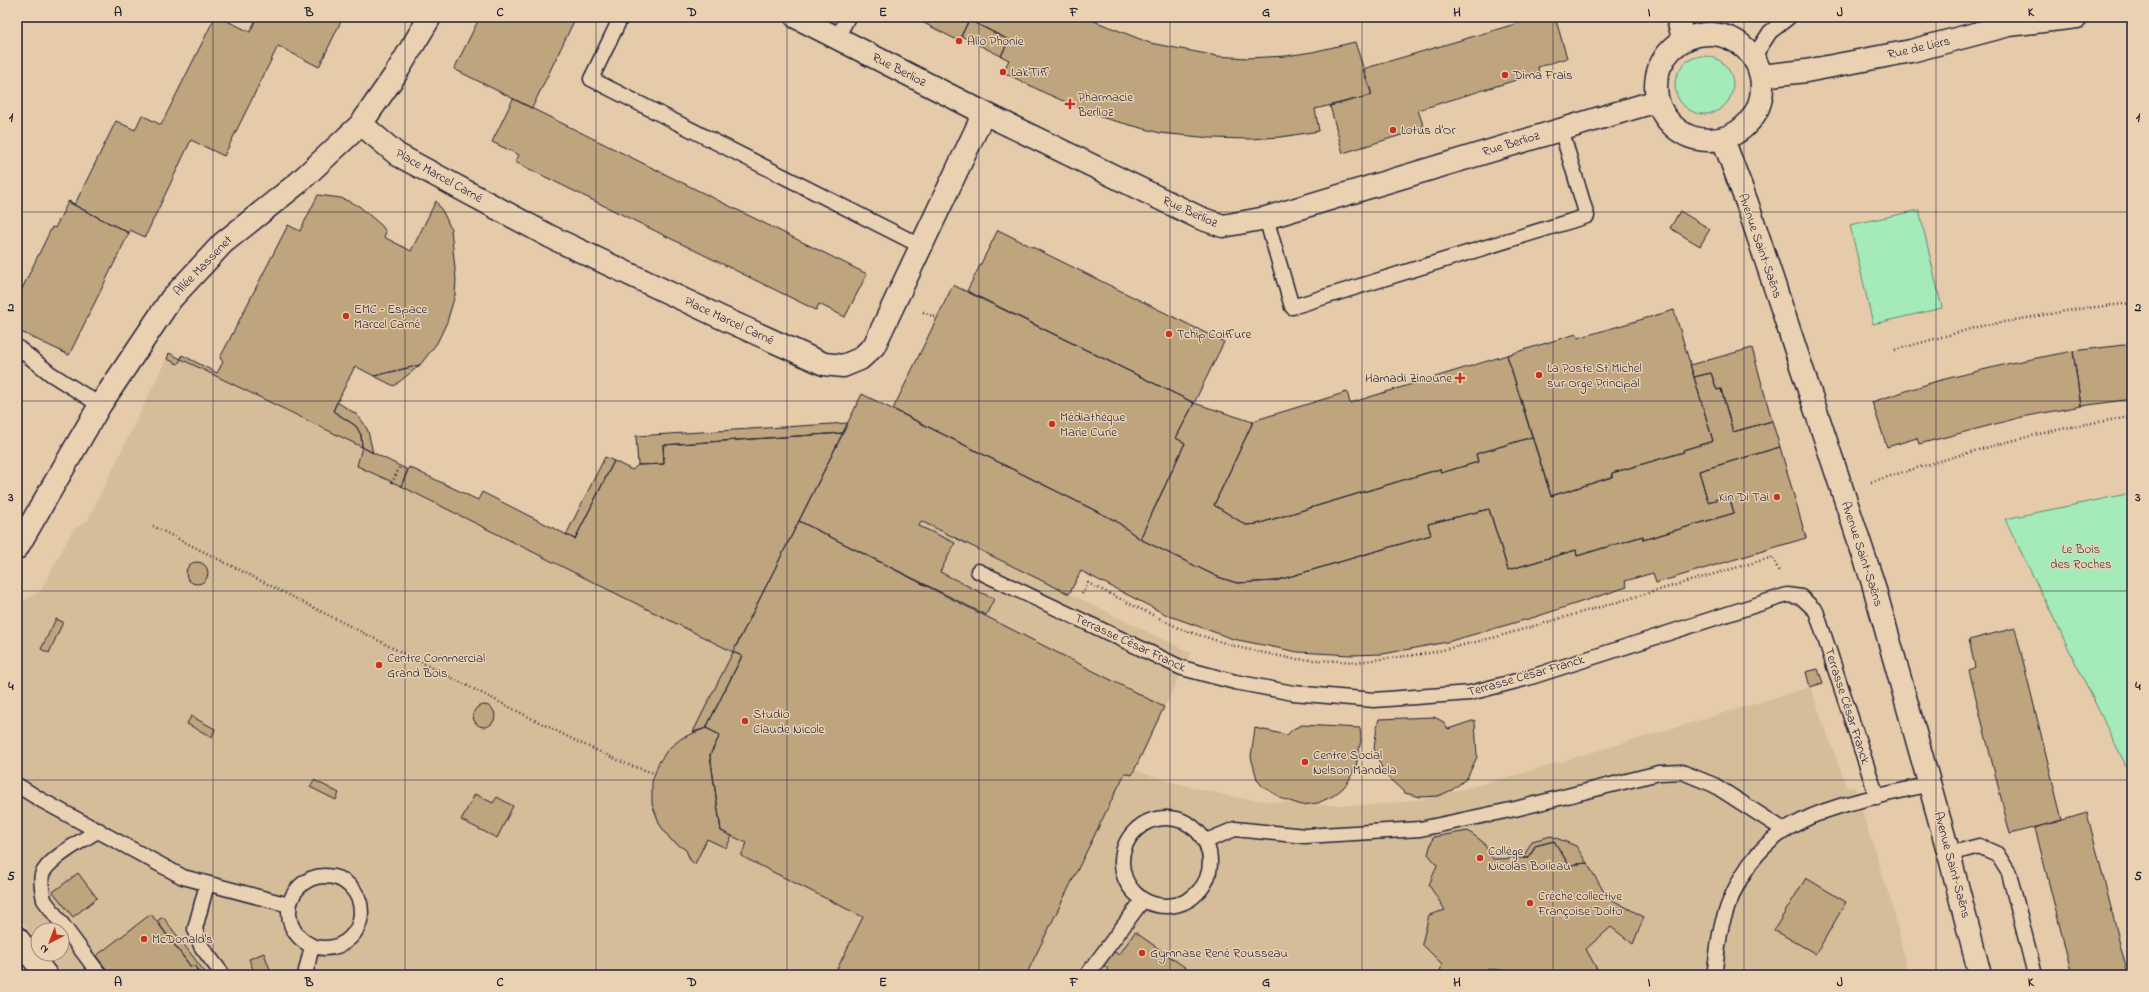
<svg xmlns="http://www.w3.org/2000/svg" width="2149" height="992" font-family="'Indie Flower',sans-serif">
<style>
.built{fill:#d5bd9a}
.green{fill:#a4ebb9;stroke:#63867a}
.building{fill:#bea57e;stroke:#22223b}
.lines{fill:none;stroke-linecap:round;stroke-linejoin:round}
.service-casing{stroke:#22223b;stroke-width:17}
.minor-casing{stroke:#22223b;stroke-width:25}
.tertiary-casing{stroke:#22223b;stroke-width:25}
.secondary-casing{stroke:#22223b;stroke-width:25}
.path{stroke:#22223b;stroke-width:2.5;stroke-dasharray:1 3;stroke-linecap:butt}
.service{stroke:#ead1b2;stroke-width:14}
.minor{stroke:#ead1b2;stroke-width:22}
.tertiary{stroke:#ead1b2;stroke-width:22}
.secondary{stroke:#ead1b2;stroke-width:22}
.grid{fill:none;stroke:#22223b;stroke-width:1;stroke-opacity:0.55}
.poi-dot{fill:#c8321e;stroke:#ead1b2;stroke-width:1.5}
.labels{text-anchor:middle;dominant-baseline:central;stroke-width:3;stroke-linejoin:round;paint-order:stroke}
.poi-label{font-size:13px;fill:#22223b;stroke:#ead1b2;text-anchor:start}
.street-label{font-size:13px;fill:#22223b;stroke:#ead1b2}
.park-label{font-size:13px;fill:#36404e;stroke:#ead1b2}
.neatline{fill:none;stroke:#22223b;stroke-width:1.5}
.grid-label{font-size:13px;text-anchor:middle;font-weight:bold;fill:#22223b}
</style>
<rect width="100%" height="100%" fill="#e5cba9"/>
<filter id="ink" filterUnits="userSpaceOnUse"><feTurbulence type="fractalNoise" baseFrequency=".025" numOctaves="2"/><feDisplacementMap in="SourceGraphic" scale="8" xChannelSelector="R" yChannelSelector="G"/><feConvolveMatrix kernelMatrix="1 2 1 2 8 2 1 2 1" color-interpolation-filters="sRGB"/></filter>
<g filter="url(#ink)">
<path class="built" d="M169 353 408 470 409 467 478 500 575 539 632 470 638 466 636 436 848 423 921 521 1191 653 1133 770 1171 782 1238 798 1308 805H1375L1424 799 1520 774 1810 687 1847 788 1854 786 1894 911 1908 975H62L47 954H62V930H38V943L17 915V605L41 590 73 530 88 520Z"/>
<path class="green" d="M1675 85a29 29 0 1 1 58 0a29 29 0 1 1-58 0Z
M1919 210 1942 308 1873 324 1850 225Z
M2132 493V778L2005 519Z"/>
<path class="building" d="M215 17H219L250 32 257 17H343L319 67 278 46 224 156 191 140 145 237 130 230 129 233 68 202 69 201 75 204 116 121 135 130 142 115 161 125Z
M480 17H576L532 108 454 69Z
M912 17H1084L1150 43 1217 56 1247 58 1286 56 1312 52 1355 42 1372 95 1315 109 1319 131 1281 137 1250 139 1211 138 1160 133 1100 117 1045 93 1003 72 1009 60 1001 56 1009 40 969 20 959 41Z
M1539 17H1555L1567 58 1538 67 1539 73 1418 110 1424 128 1343 153 1330 106 1372 95 1363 69Z
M969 20 1009 40 1001 56 961 36Z
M513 99 867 274 845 317 819 304 816 310 515 162 519 155 492 142Z
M318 195 341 198 359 206 382 226 386 232 384 237 411 251 436 201 444 214 451 229 456 279 455 295 447 322 437 343 420 365 374 376 355 366 333 411 356 426 361 435 362 447 181 359 182 355 217 373 223 362 220 358 288 225 300 231Z
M68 202 129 233 69 355 17 330V307L21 299 18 297 52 227 55 228Z
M1680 211 1710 229 1700 246 1670 228Z
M998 230 1224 342 1194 403 967 291Z
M953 285 1194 403 1176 438 1185 443 1140 539 1116 521 893 409Z
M1674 310 1713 441 1683 450 1684 452 1612 473V477L1551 496 1507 355 1576 334 1578 338Z
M2132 344V399L2081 406 2073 351Z
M1752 348 1772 421 1733 432 1721 389 1717 390 1711 373 1694 377 1690 365Z
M2073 351 2081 406 2022 417 1919 444 1917 438 1887 447 1872 402 1937 381 2011 363Z
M169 353 181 359 178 364 167 359Z
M1507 355 1532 437 1476 454 1478 462 1441 473 1440 469 1257 524 1246 525 1214 505 1253 422 1256 420 1347 392 1350 403Z
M420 365 394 386 374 376Z
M1711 373 1717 390 1721 389 1733 432 1772 421 1780 447 1699 471 1708 502 1729 496 1734 513 1643 540V536L1577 556 1576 550 1508 570 1489 509 1428 524 1431 535 1275 581 1237 583 1218 577 1140 539 1185 443 1176 438 1194 403 1253 422 1214 505 1246 525 1257 524 1440 469 1441 473 1478 462 1476 454 1532 437 1551 496 1612 477V473L1684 452 1683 450 1713 441 1694 377Z
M862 394 1116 521 1140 539 1218 577 1237 583 1275 581 1431 535 1428 524 1489 509 1508 570 1576 550 1577 556 1643 536V540L1734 513 1729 496 1708 502 1699 471 1780 447 1806 538 1656 583 1653 573 1625 581 1627 587 1535 617 1447 642 1383 654 1351 655 1298 652 1233 639 1167 615 1081 571 1069 594 921 521 919 526 955 543 940 572 994 599 986 615 799 521Z
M337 402 356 414 363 422 368 431 373 453 362 447 361 435 356 426 333 411Z
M848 423 843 433 663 445 664 464 638 465 636 436Z
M843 433 733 652 401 486 409 467 478 500 482 492 575 539 614 461 632 470 638 465 664 464 663 445Z
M362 447 408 470 401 486 357 466Z
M605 457 614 461 575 539 566 535Z
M799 521 1164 707 1132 775 1125 773 1026 975H834L863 917 741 856 747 843 721 831 710 755 720 735 706 728 742 656 733 652Z
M186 573a11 11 0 1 1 22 0a11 11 0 1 1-22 0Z
M56 619 63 622 49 653 41 649Z
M2015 628 2062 820 2010 834 1969 670 1975 667 1969 640Z
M733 652 742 656 706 728 693 732Z
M1818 669 1823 683 1810 687 1806 672Z
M473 716a11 11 0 1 1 22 0a11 11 0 1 1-22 0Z
M191 716 215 729 212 737 187 724Z
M1434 717 1442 721 1448 729 1475 720 1477 757 1467 778 1452 790 1438 796 1420 797 1405 793 1384 774 1374 748 1377 727 1379 719Z
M1302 725 1360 728 1361 740 1356 766 1348 782 1343 788 1333 796 1318 803 1302 805 1283 799 1262 786 1257 779 1251 757 1255 728 1287 735 1293 729Z
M706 728 720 735 710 755 721 831 732 836 726 848 707 839 695 864 690 860 686 850 671 840 660 825 652 804V782L658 764 668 749 682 738Z
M314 780 339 793 336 800 310 787Z
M475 794 493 803 497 797 513 806 497 838 461 820Z
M2087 813 2128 975H2072L2035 828Z
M1468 831 1483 842 1493 859 1529 858 1535 846 1554 841 1569 865 1587 863 1607 897 1644 917 1633 944 1611 927 1586 949 1599 973 1597 975H1561L1488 969 1484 975H1439L1442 964 1422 944 1429 915 1445 910 1429 885 1437 865 1428 854 1433 837Z
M1551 836 1576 846 1587 863 1569 865 1554 841 1535 846 1529 858H1523L1532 841Z
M78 873 97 898 73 917 53 892Z
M1806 878 1846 902 1816 954 1774 930Z
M151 914 191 967 194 965 201 974 111 975 96 956Z
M163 917 207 975H200L194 965 191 967 157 921Z
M1135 932 1196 975H1104L1108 969 1103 965 1113 951 1119 955Z
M264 953 272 975H255L249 959Z"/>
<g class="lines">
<g class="service-casing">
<path id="service" d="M621 17 591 79 921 246
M837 38 848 17
M1753 58 1770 32 1789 17
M1266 218 1292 307 1587 216 1561 129
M17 347 51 374 100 405
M978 571 1182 668 1235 682 1293 693 1374 700 1470 693 1528 678 1787 595 1801 597 1816 611 1877 797
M17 785 41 800 183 877 289 905
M1122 862a44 44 0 1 1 88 0a44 44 0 1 1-88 0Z
M99 830C84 840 47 859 42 875 40 883 43 893 44 900L100 975
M1206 841 1235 829 1305 836 1420 829 1515 809 1659 773 1682 772 1714 785 1784 830
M1949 854 1979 846 1997 854 2009 873 2035 975
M289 912a36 36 0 1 1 72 0a36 36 0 1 1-72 0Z
M207 884 195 929 201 946 223 975
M305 975 312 946
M1087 975 1142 901
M1714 975C1717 958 1718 940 1722 924 1754 812 1832 808 1930 784"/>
</g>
<g class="minor-casing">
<path id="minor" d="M796 17 984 113 1200 218 1223 226 1266 218 1657 101
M361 124 398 155 551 237 720 317 824 364 843 366 860 359 874 346 984 113
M17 548 100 405 171 299 223 243 298 183 361 124 395 75 430 17"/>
</g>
<g class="tertiary-casing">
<path id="tertiary" d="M1677 17 1684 40
M1656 87a53 53 0 1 1 106 0a53 53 0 1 1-106 0Z
M1761 76 1806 71 1911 51 2009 25 2077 17
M1723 139 1747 203 1873 583 1949 854 1980 975"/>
</g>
<g class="secondary-casing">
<path id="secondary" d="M17 938 46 975"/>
</g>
<path class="path" d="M1903 17 1904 23
M2128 17 2132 61
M923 312 937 318
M1895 350 1981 326 2078 309 2132 303
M1871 482C1956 456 2043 428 2132 417
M392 483 400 466
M153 526 578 742 629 765 654 773
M1082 594 1088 583 1183 630 1241 648 1294 659 1357 662 1430 653 1496 637 1773 557 1779 572"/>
<use href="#service" class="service"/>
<use href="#minor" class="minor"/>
<use href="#tertiary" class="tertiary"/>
<use href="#secondary" class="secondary"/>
</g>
</g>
<path class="grid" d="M213 17V975M405 17V975M596 17V975M787 17V975M979 17V975M1170 17V975M1362 17V975M1553 17V975M1744 17V975M1936 17V975M17 212H2132M17 401H2132M17 591H2132M17 780H2132"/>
<g class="poi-dot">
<circle cx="959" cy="41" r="4"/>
<circle cx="1003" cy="72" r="4"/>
<circle cx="1505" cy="75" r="4"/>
<path d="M1068 98h4v4h4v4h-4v4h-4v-4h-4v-4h4z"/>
<circle cx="1393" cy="130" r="4"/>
<circle cx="346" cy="316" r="4"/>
<circle cx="1169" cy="334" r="4"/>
<circle cx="1539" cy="375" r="4"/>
<path d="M1458 372h4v4h4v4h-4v4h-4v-4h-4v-4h4z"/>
<circle cx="1052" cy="424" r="4"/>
<circle cx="1777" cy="497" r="4"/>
<circle cx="379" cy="665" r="4"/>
<circle cx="745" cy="721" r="4"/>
<circle cx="1305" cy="762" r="4"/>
<circle cx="1480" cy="858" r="4"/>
<circle cx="1530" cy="903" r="4"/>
<circle cx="144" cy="939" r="4"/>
<circle cx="1142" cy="953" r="4"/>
</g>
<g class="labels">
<g class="poi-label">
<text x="967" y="41">Allo Phonie</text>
<text x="1011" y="72">Lak'Tiff</text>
<text x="1513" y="75">Dima Frais</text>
<text x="1078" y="97">Pharmacie<tspan x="1078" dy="15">Berlioz</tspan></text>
<text x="1401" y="130">Lotus d'Or</text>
<text x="354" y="309">EMC – Espace<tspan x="354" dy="15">Marcel Carné</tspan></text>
<text x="1177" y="334">Tchip Coiffure</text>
<text x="1547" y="368">La Poste St Michel<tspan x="1547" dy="15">sur Orge Principal</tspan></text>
<text x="1452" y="378" text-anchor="end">Hamadi Zinoune</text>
<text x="1060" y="417">Médiathèque<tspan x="1060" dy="15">Marie Curie</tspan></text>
<text x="1769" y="497" text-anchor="end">Kin Di Tai</text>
<text x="387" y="658">Centre Commercial<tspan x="387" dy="15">Grand Bois</tspan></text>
<text x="753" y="714">Studio<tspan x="753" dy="15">Claude Nicole</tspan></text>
<text x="1313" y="755">Centre Social<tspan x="1313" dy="15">Nelson Mandela</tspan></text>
<text x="1488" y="851">Collège<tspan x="1488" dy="15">Nicolas Boileau</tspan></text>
<text x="1538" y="896">Crèche collective<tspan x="1538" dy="15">Françoise Dolto</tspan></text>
<text x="152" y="939">McDonald's</text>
<text x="1150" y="953">Gymnase René Rousseau</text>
</g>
<g class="street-label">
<text transform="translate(1919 48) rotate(-13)">Rue de Liers</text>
<text transform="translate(899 70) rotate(27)">Rue Berlioz</text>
<text transform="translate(1511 144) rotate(-17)">Rue Berlioz</text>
<text transform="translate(439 176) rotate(29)">Place Marcel Carné</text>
<text transform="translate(1190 212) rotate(24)">Rue Berlioz</text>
<text transform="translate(1760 246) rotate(71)">Avenue Saint-Saëns</text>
<text transform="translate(203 266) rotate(-46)">Allée Massenet</text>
<text transform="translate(729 321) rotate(25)">Place Marcel Carné</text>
<text transform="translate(1862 554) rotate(72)">Avenue Saint-Saëns</text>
<text transform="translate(1130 643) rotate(25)">Terrasse César Franck</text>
<text transform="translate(1526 676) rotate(-16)">Terrasse César Franck</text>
<text transform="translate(1847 706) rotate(72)">Terrasse César Franck</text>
<text transform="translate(1952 865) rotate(75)">Avenue Saint-Saëns</text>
</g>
<g class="park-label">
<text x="2081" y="549">Le Bois<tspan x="2081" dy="15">des Roches</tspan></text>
</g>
</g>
<rect width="2149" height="992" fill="none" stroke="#ead1b2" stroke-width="44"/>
<g transform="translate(50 942) rotate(222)"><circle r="19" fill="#ead1b2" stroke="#9a8b82"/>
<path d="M0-3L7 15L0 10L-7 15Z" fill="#c8321e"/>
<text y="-6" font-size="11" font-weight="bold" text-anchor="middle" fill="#22223b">N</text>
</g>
<rect x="22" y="22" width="2105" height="948" class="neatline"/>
<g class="grid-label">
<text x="118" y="16">A</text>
<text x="309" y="16">B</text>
<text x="500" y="16">C</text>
<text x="692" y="16">D</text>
<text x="883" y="16">E</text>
<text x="1074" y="16">F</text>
<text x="1266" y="16">G</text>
<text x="1457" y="16">H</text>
<text x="1649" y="16">I</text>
<text x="1840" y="16">J</text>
<text x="2031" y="16">K</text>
<text x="11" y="121">1</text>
<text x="2138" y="121">1</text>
<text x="11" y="311">2</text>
<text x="2138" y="311">2</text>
<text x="11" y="501">3</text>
<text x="2138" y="501">3</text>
<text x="11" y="690">4</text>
<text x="2138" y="690">4</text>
<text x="11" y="880">5</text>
<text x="2138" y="880">5</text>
<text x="118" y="986">A</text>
<text x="309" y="986">B</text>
<text x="500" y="986">C</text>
<text x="692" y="986">D</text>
<text x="883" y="986">E</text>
<text x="1074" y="986">F</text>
<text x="1266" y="986">G</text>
<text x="1457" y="986">H</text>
<text x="1649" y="986">I</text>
<text x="1840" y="986">J</text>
<text x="2031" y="986">K</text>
</g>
</svg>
